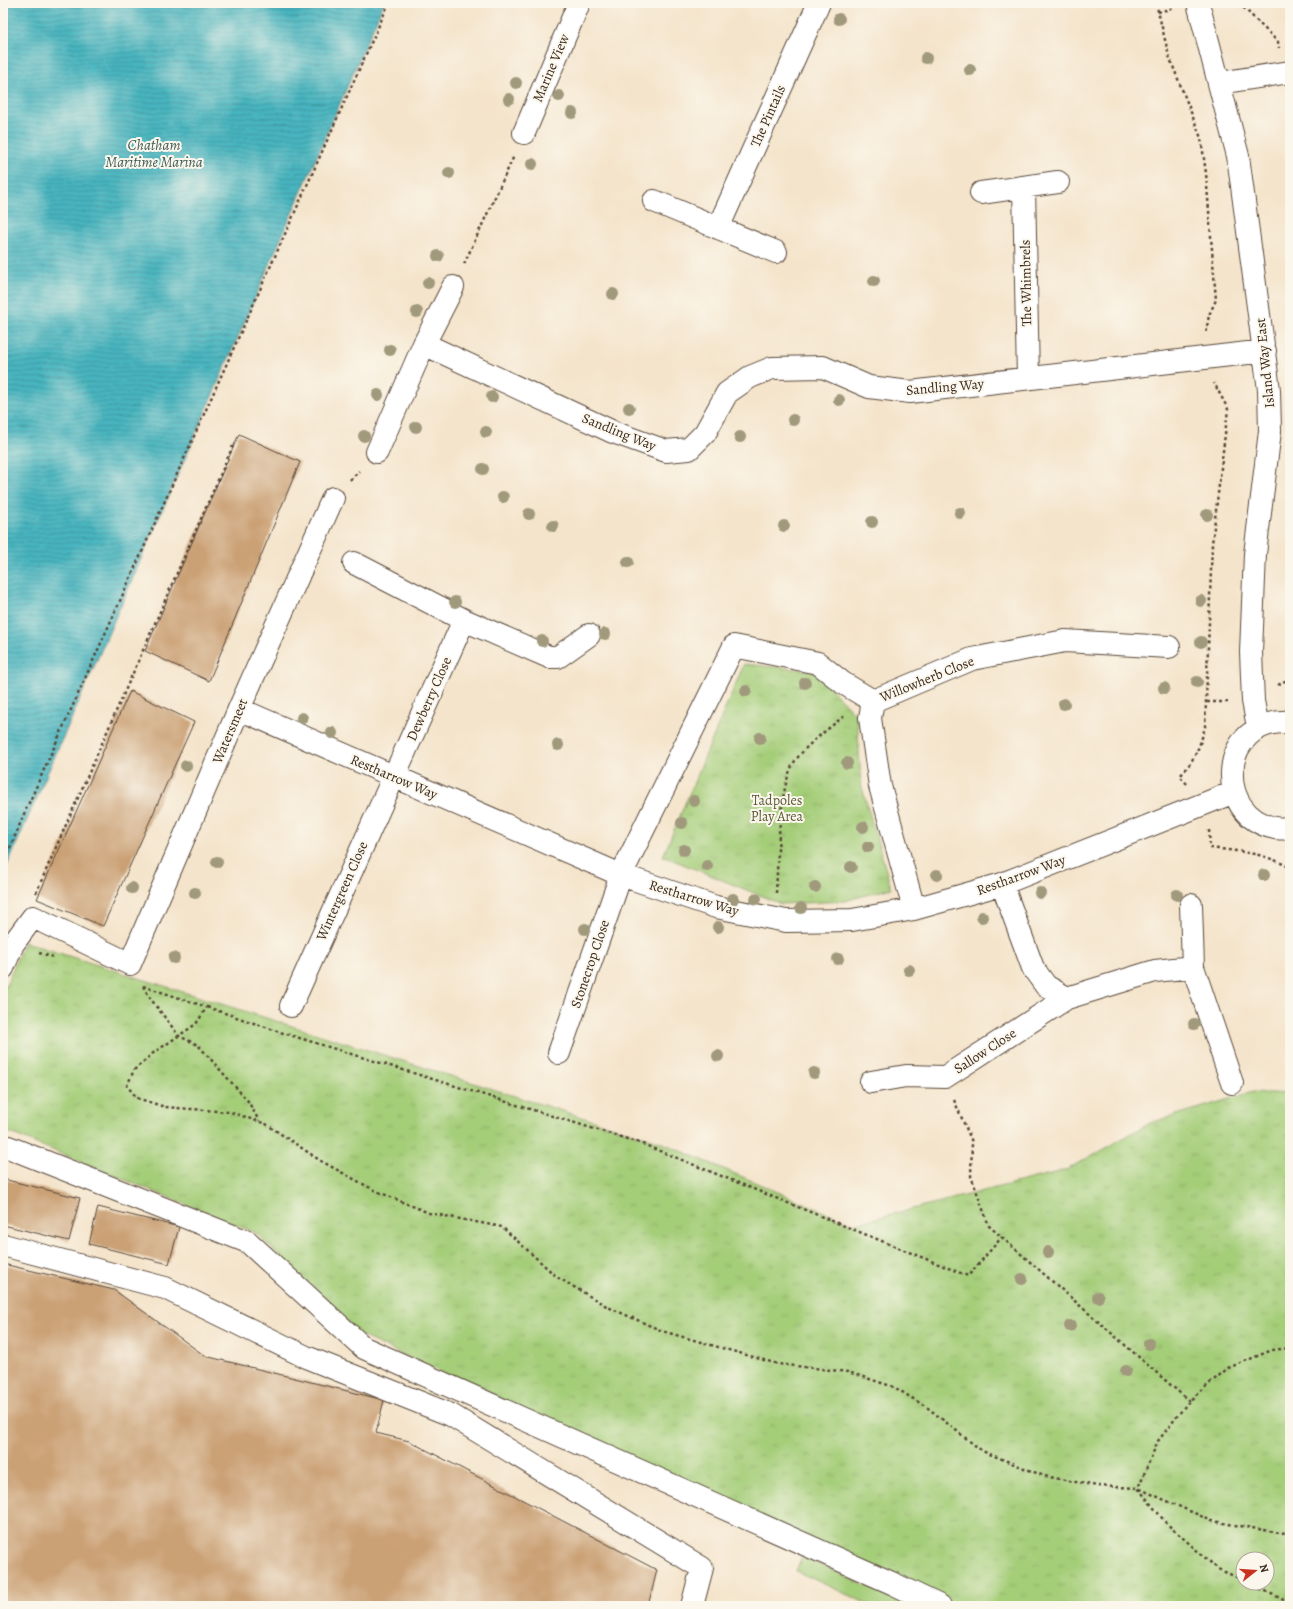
<svg xmlns="http://www.w3.org/2000/svg" width="1293" height="1609" font-family="Alegreya,serif">
<style>
.grass{fill:#a5ce79;stroke:#707c4c}
.park{fill:url(#park-tufts);stroke:#707c4c;fill-rule:evenodd}
.water{fill:url(#water-rules);stroke:#40706e}
.building{fill:#caa075}
.lines{fill:none;stroke-linecap:round;stroke-linejoin:round}
.minor-casing{stroke:#574638;stroke-width:24}
.path{stroke:#574638;stroke-width:2.5;stroke-dasharray:3 3;stroke-linecap:butt}
.minor{stroke:#fff;stroke-width:22}
.tree{fill:#a0997b}
.labels{text-anchor:middle;dominant-baseline:central;stroke-width:4;stroke-linejoin:round;paint-order:stroke}
.street-label{font-size:14px;fill:#3b2a1e;stroke:#fbf7ec}
.park-label{font-size:14px;fill:#5b5b39;stroke:#fbf7ec}
.water-label{font-size:15px;font-style:italic;fill:#3f5b56;stroke:#fbf7ec}
</style>
<defs>
<pattern id="park-tufts" width="24" height="20" patternUnits="userSpaceOnUse"><rect width="24" height="20" fill="#a5ce79"/><path d="M3 7l-1-3M5 7V3M7 7l1-3M15 17l-1-3M17 17v-4M19 17l1-3" fill="none" stroke="#8fb168"/></pattern>
<pattern id="water-rules" width="6" height="5" patternUnits="userSpaceOnUse"><rect width="6" height="5" fill="#46b5bf"/><path d="M0 2.5h6" fill="none" stroke="#3c939b"/></pattern>
</defs>
<rect width="100%" height="100%" fill="#fbf7ec"/>
<filter id="ink" filterUnits="userSpaceOnUse"><feTurbulence type="fractalNoise" baseFrequency=".025" numOctaves="2"/><feDisplacementMap in="SourceGraphic" scale="8" xChannelSelector="R" yChannelSelector="G"/><feConvolveMatrix kernelMatrix="1 2 1 2 8 2 1 2 1" color-interpolation-filters="sRGB"/></filter>
<filter id="wash" filterUnits="userSpaceOnUse"><feTurbulence type="fractalNoise" baseFrequency=".012" numOctaves="4" result="noise"/><feDisplacementMap in="SourceGraphic" scale="16" xChannelSelector="R" yChannelSelector="G"/><feGaussianBlur stdDeviation="0.9" result="paint"/><feColorMatrix in="noise" values="0 0 0 0 0 0 0 0 0 0 0 0 0 0 0 0 0 1.4 0 .05"/><feComposite in="paint" operator="in"/></filter>
<g filter="url(#wash)">
<rect width="100%" height="100%" fill="#f4e4cb"/>
<path class="grass" d="M802 1556 909 1606H872L796 1571Z"/>
<path class="park" d="M744 664 814 671 857 716 861 784 891 888 845 901 781 904 663 856Z
M24 942 658 1141 853 1224 1066 1170 1150 1123 1253 1092 1290 1094V1606H950L362 1336 256 1233 3 1130V993ZM1243 1559H1267V1583H1243Z"/>
<path class="water" d="M3 3H384L3 875Z"/>
<g id="blocks">
<path class="building" d="M239 434 300 462 209 681 145 651Z
M130 691 194 722 103 926 37 899Z
M3 1179 80 1198 69 1241 3 1225Z
M98 1207 179 1227 169 1264 89 1244Z
M3 1264 114 1290 205 1356 384 1400 376 1433 409 1441 657 1570 648 1606H3Z"/>
</g>
</g>
<g filter="url(#ink)">
<use href="#blocks" fill-opacity="0" stroke="#574638" stroke-width="1"/>
<g class="lines">
<g class="minor-casing">
<path id="minor" d="M1198 3 1238 156 1269 390 1270 431 1255 554 1251 652 1253 701 1258 727
M1219 83 1290 72
M524 133 579 3
M1024 187 1028 378
M981 193 1058 182
M654 201 776 252
M718 228 819 3
M424 344 613 432 666 451 689 449 705 433 727 393 750 377 772 368 823 367 869 387 910 392 1265 351
M377 452 424 344 453 287
M354 563 464 620 549 657H558L589 635
M239 709 621 875 716 907 786 921 852 920 914 909 1002 884 1234 792
M1290 722C1218 718 1213 816 1275 828 1279 829 1285 828 1290 828
M1002 884 1033 968 1046 986 1067 998
M914 909 880 786 870 718 873 701 972 659 1065 641 1169 647
M1193 967 1232 1083
M3 968 13 944 33 917 130 964 239 709 333 498
M291 1006 464 620
M559 1053 621 875 734 646 818 663 843 683 873 701
M871 1082 906 1076 945 1077 1067 998 1155 971 1193 967 1191 905
M3 1145 248 1242 364 1348 894 1584 940 1606
M3 1245 165 1288 306 1357 451 1415 702 1568 692 1606"/>
</g>
<path class="path" d="M1156 3 1169 56 1201 138 1206 173 1216 300 1209 315 1206 333
M1239 3 1278 42 1279 48
M1158 12 1173 8
M464 264 514 156
M350 480 359 471
M1278 685 1290 678
M1207 702H1228
M1187 784 1180 776C1195 759 1199 749 1205 727L1212 544 1228 409 1214 383
M1209 830 1210 848C1237 851 1267 853 1290 868
M3 865 24 814 389 3
M36 893 233 446
M776 893C778 862 778 785 795 761 808 743 827 730 844 716
M39 953 53 957
M143 986 207 1007 196 1024 152 1054 134 1070 127 1086 137 1098 165 1107 230 1112 266 1124 321 1161 374 1190 429 1213 502 1227 557 1277 608 1307 662 1331 778 1364 848 1372 894 1387 928 1408 982 1451 1044 1476 1097 1486 1138 1488 1212 1521 1281 1533 1290 1532
M143 986 150 998 179 1036 198 1045 248 1101 259 1121
M207 1007 280 1032 640 1143 968 1276 1002 1237
M954 1100 972 1142 971 1176 989 1226 1189 1401
M1243 1580 1218 1569 1166 1523 1138 1488 1158 1441 1189 1401 1228 1368 1272 1350 1290 1348
M1249 1583 1290 1603"/>
<use href="#minor" class="minor"/>
</g>
<g class="tree">
<circle cx="839" cy="19" r="6"/>
<circle cx="926" cy="58" r="6"/>
<circle cx="970" cy="70" r="6"/>
<circle cx="516" cy="83" r="6"/>
<circle cx="559" cy="96" r="6"/>
<circle cx="509" cy="99" r="6"/>
<circle cx="572" cy="113" r="6"/>
<circle cx="532" cy="164" r="6"/>
<circle cx="449" cy="173" r="6"/>
<circle cx="438" cy="256" r="6"/>
<circle cx="874" cy="281" r="6"/>
<circle cx="428" cy="283" r="6"/>
<circle cx="613" cy="294" r="6"/>
<circle cx="417" cy="312" r="6"/>
<circle cx="390" cy="350" r="6"/>
<circle cx="378" cy="395" r="6"/>
<circle cx="492" cy="397" r="6"/>
<circle cx="839" cy="400" r="6"/>
<circle cx="629" cy="408" r="6"/>
<circle cx="793" cy="420" r="6"/>
<circle cx="416" cy="427" r="6"/>
<circle cx="486" cy="432" r="6"/>
<circle cx="364" cy="436" r="6"/>
<circle cx="740" cy="437" r="6"/>
<circle cx="483" cy="469" r="6"/>
<circle cx="503" cy="497" r="6"/>
<circle cx="960" cy="513" r="6"/>
<circle cx="529" cy="514" r="6"/>
<circle cx="1207" cy="515" r="6"/>
<circle cx="872" cy="522" r="6"/>
<circle cx="553" cy="526" r="6"/>
<circle cx="784" cy="526" r="6"/>
<circle cx="628" cy="562" r="6"/>
<circle cx="1201" cy="601" r="6"/>
<circle cx="455" cy="602" r="6"/>
<circle cx="605" cy="634" r="6"/>
<circle cx="542" cy="641" r="6"/>
<circle cx="1201" cy="642" r="6"/>
<circle cx="1197" cy="682" r="6"/>
<circle cx="805" cy="683" r="6"/>
<circle cx="1164" cy="688" r="6"/>
<circle cx="746" cy="691" r="6"/>
<circle cx="1064" cy="704" r="6"/>
<circle cx="302" cy="718" r="6"/>
<circle cx="332" cy="733" r="6"/>
<circle cx="760" cy="738" r="6"/>
<circle cx="558" cy="745" r="6"/>
<circle cx="847" cy="763" r="6"/>
<circle cx="186" cy="766" r="6"/>
<circle cx="694" cy="801" r="6"/>
<circle cx="682" cy="823" r="6"/>
<circle cx="863" cy="827" r="6"/>
<circle cx="868" cy="847" r="6"/>
<circle cx="684" cy="850" r="6"/>
<circle cx="217" cy="862" r="6"/>
<circle cx="707" cy="866" r="6"/>
<circle cx="851" cy="867" r="6"/>
<circle cx="937" cy="875" r="6"/>
<circle cx="1264" cy="875" r="6"/>
<circle cx="815" cy="887" r="6"/>
<circle cx="132" cy="888" r="6"/>
<circle cx="195" cy="893" r="6"/>
<circle cx="1040" cy="893" r="6"/>
<circle cx="1177" cy="895" r="6"/>
<circle cx="733" cy="899" r="6"/>
<circle cx="756" cy="899" r="6"/>
<circle cx="801" cy="908" r="6"/>
<circle cx="982" cy="917" r="6"/>
<circle cx="718" cy="927" r="6"/>
<circle cx="585" cy="929" r="6"/>
<circle cx="174" cy="958" r="6"/>
<circle cx="838" cy="959" r="6"/>
<circle cx="909" cy="970" r="6"/>
<circle cx="1194" cy="1024" r="6"/>
<circle cx="718" cy="1056" r="6"/>
<circle cx="814" cy="1073" r="6"/>
<circle cx="1048" cy="1252" r="6"/>
<circle cx="1022" cy="1279" r="6"/>
<circle cx="1098" cy="1297" r="6"/>
<circle cx="1070" cy="1326" r="6"/>
<circle cx="1149" cy="1344" r="6"/>
<circle cx="1126" cy="1371" r="6"/>
</g>
</g>
<g class="labels">
<g class="street-label">
<text transform="translate(551 68) rotate(-67)">Marine View</text>
<text transform="translate(768 116) rotate(-66)">The Pintails</text>
<text transform="translate(1026 283) rotate(-91)">The Whimbrels</text>
<text transform="translate(1265 363) rotate(-96)">Island Way East</text>
<text transform="translate(945 387) rotate(-5)">Sandling Way</text>
<text transform="translate(619 432) rotate(22)">Sandling Way</text>
<text transform="translate(927 679) rotate(-22)">Willowherb Close</text>
<text transform="translate(429 699) rotate(-66)">Dewberry Close</text>
<text transform="translate(230 731) rotate(-67)">Watersmeet</text>
<text transform="translate(394 777) rotate(23)">Restharrow Way</text>
<text transform="translate(1021 875) rotate(-20)">Restharrow Way</text>
<text transform="translate(342 891) rotate(-66)">Wintergreen Close</text>
<text transform="translate(694 898) rotate(17)">Restharrow Way</text>
<text transform="translate(590 964) rotate(-71)">Stonecrop Close</text>
<text transform="translate(985 1051) rotate(-33)">Sallow Close</text>
</g>
<g class="park-label">
<text x="777" y="800">Tadpoles<tspan x="777" dy="16">Play Area</tspan></text>
</g>
<g class="water-label">
<text x="154" y="145">Chatham<tspan x="154" dy="17">Maritime Marina</tspan></text>
</g>
</g>
<rect width="1293" height="1609" fill="none" stroke="#fbf7ec" stroke-width="16"/>
<g transform="translate(1255 1571) rotate(73)"><circle r="19" fill="#fbf7ec" stroke="#aea59a"/>
<path d="M0-3L7 15L0 10L-7 15Z" fill="#c8321e"/>
<text y="-6" font-size="11" font-weight="bold" text-anchor="middle" fill="#3b2a1e">N</text>
</g>
</svg>
